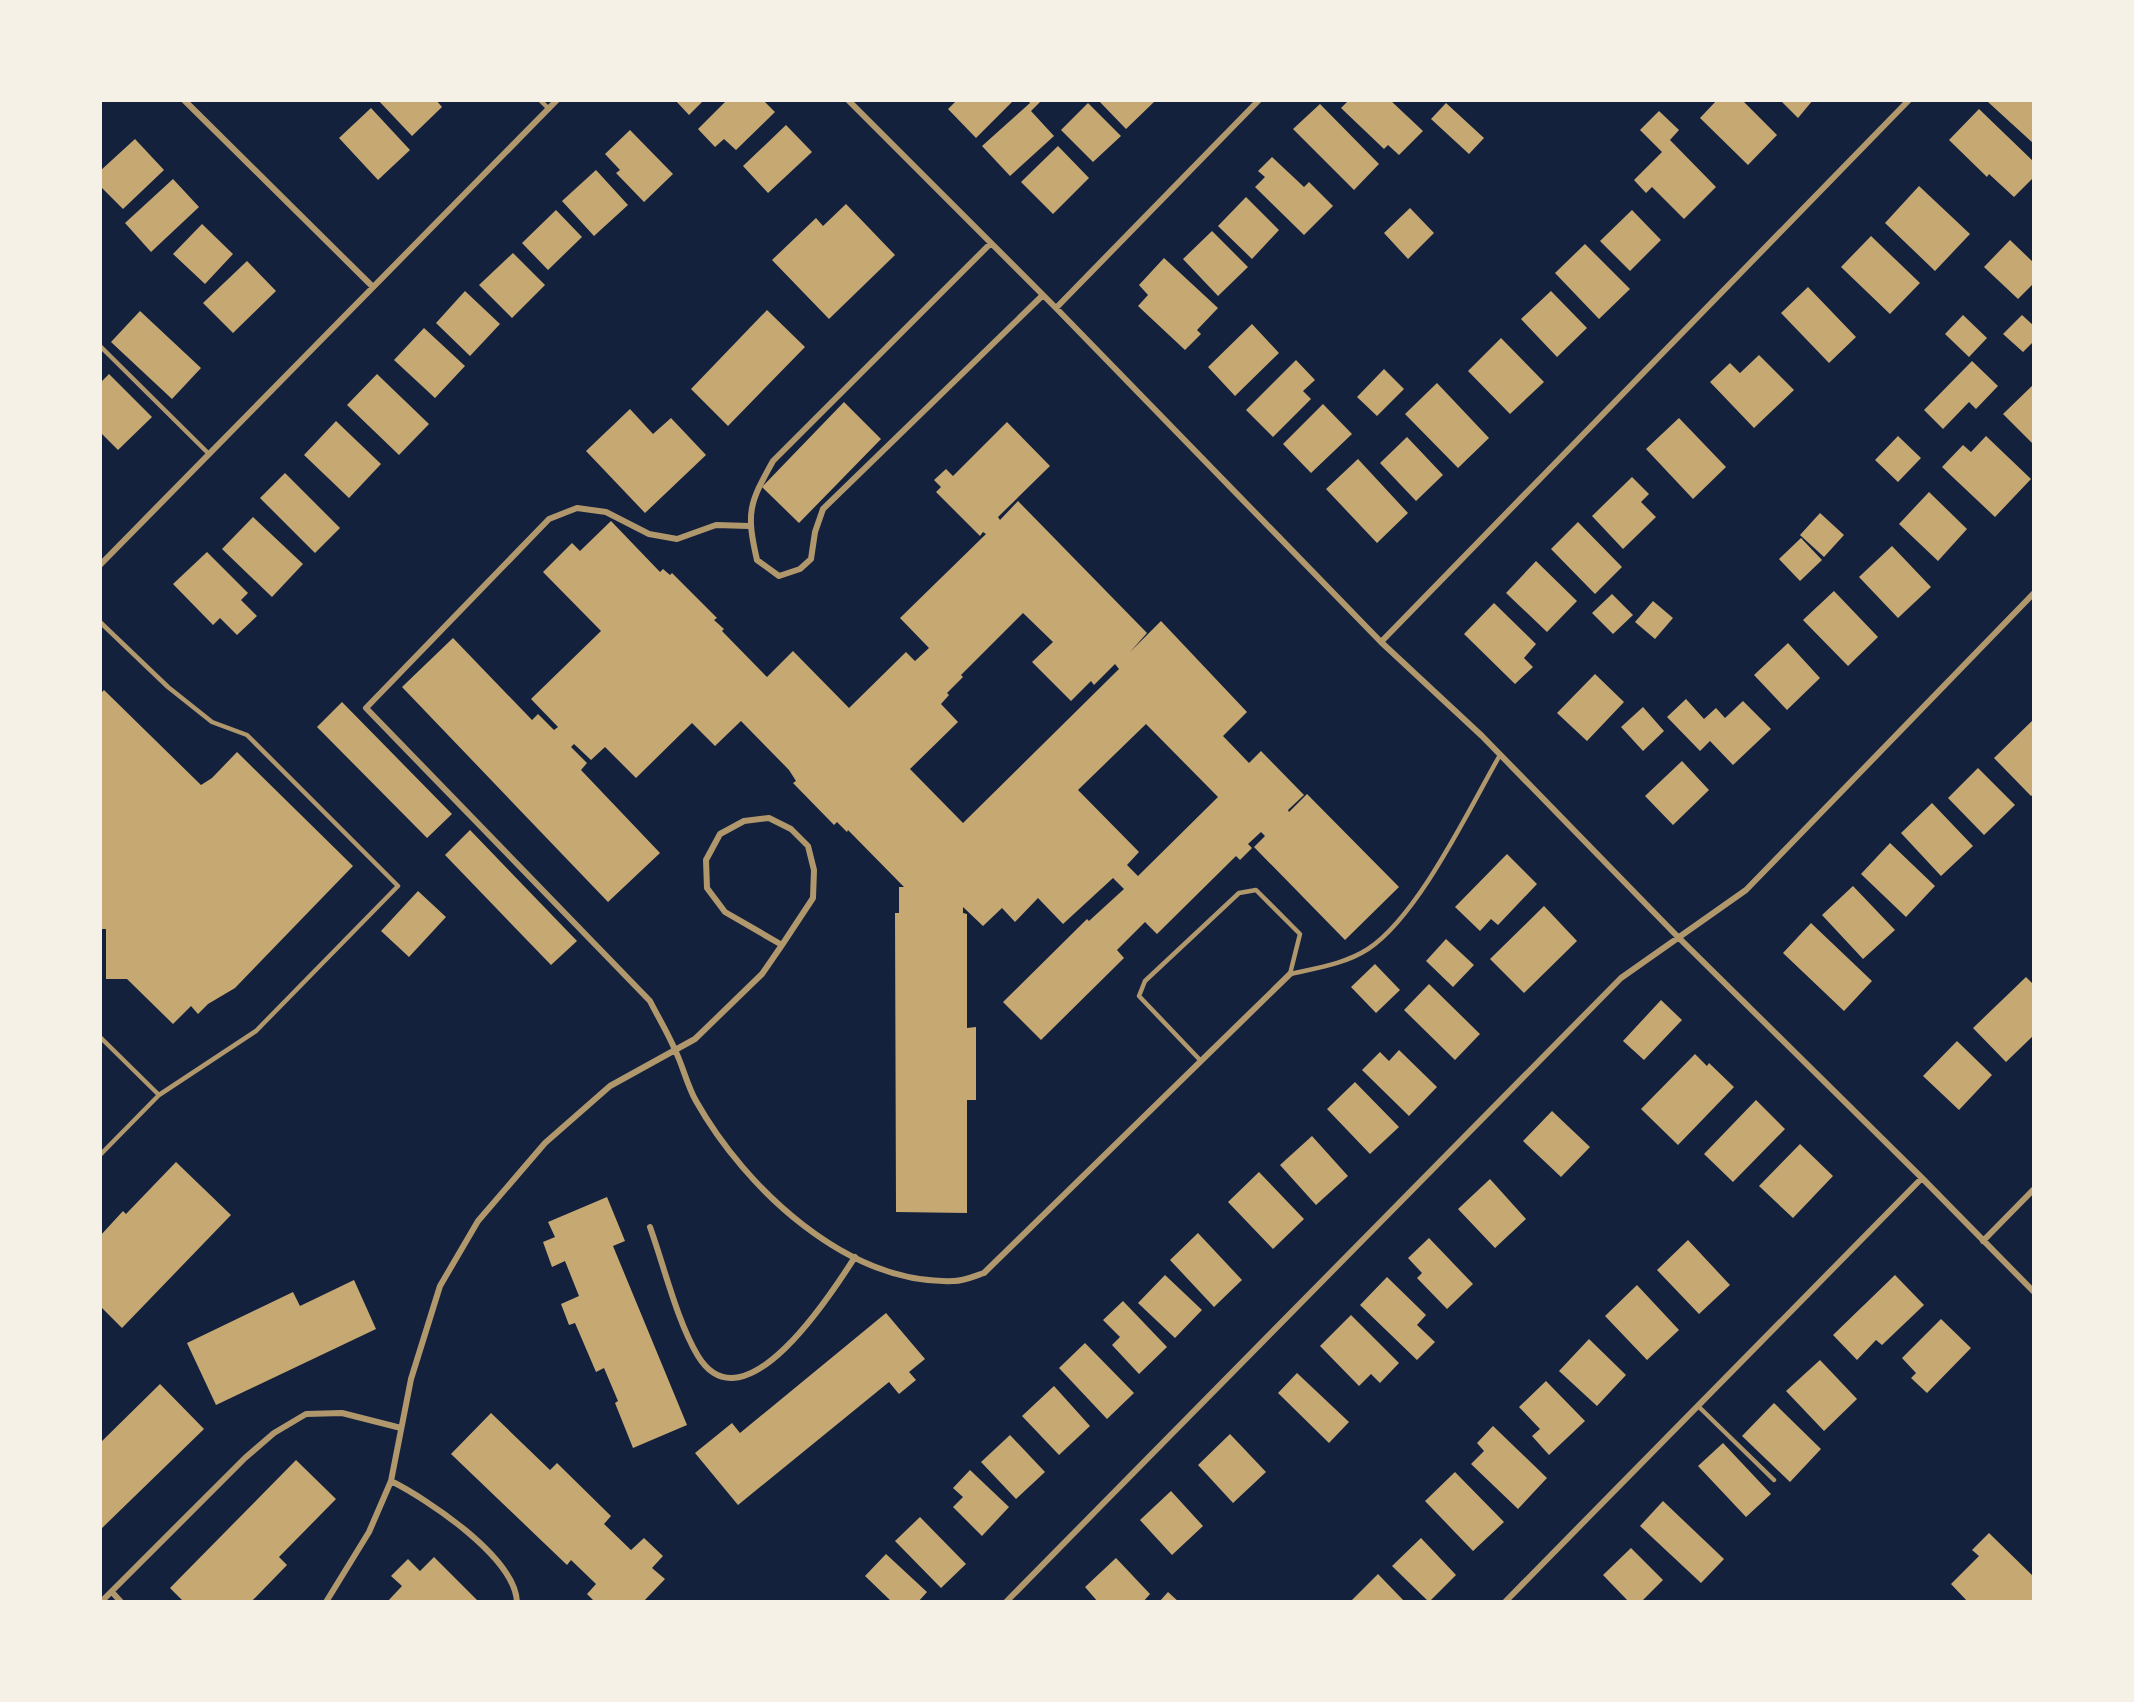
<svg xmlns="http://www.w3.org/2000/svg" width="2134" height="1702" font-family="Roboto,sans-serif">
<style>
.building{fill:#c6a872;fill-rule:evenodd}
.lines{fill:none;stroke-linecap:round;stroke-linejoin:round}
.service{stroke:#b1986c;stroke-width:4.5}
.minor{stroke:#b1986c;stroke-width:6}
</style>
<rect width="100%" height="100%" fill="#14213d"/>
<path class="building" d="M378 100H436L442 107 412 136Z
M675 100H704L689 115Z
M727 100H763L775 112 736 150 724 139 715 147 698 129Z
M957 100H1014L976 138 948 109Z
M1028 100H1042L1031 111 1054 136 1010 176 982 146 1030 103Z
M1098 100H1153L1154 102 1126 129Z
M1349 100H1390L1423 131 1399 155 1388 145 1384 149 1341 108Z
M1717 100H1742L1777 135 1748 165 1700 118Z
M1780 100H1813L1798 118Z
M1990 100H2034V144L1988 102Z
M1088 103 1121 136 1093 162 1061 130Z
M1446 103 1484 138 1469 154 1431 119Z
M1320 104 1379 164 1354 190 1293 129Z
M371 108 410 150 378 180 339 138Z
M1979 109 2034 162V177L2014 197 1989 174 1987 177 1949 140Z
M1659 111 1679 130 1670 140 1716 187 1684 219 1652 187 1646 193 1634 180 1662 152 1640 130Z
M786 125 812 152 768 193 743 166Z
M630 130 673 174 644 202 616 173 620 170 605 154Z
M135 139 164 170 123 209 100 186V171Z
M1058 146 1089 178 1053 214 1021 182Z
M1272 157 1304 187 1309 182 1333 206 1304 235 1255 187 1265 177 1258 171Z
M596 170 628 205 594 236 562 201Z
M173 179 199 207 151 252 125 223Z
M1919 186 1970 234 1935 271 1885 223Z
M1246 197 1279 230 1252 259 1218 226Z
M846 204 895 255 829 319 772 260 816 218 823 226Z
M1410 208 1434 233 1408 259 1384 233Z
M556 210 582 237 548 270 522 243Z
M1632 210 1661 240 1630 271 1600 241Z
M202 224 233 254 205 284 173 254Z
M1212 231 1248 267 1218 296 1183 259Z
M1871 236 1920 283 1890 314 1841 267Z
M2010 240 2034 263V283L2018 299 1984 267Z
M1585 244 1630 289 1599 319 1555 273Z
M513 253 545 285 512 318 479 285Z
M1164 258 1218 308 1197 330 1201 334 1185 350 1138 306 1148 295 1139 285Z
M247 261 276 291 233 333 203 303Z
M1808 287 1856 337 1829 363 1781 313Z
M465 291 500 324 470 356 436 323Z
M1551 291 1587 328 1557 357 1521 319Z
M767 310 805 347 728 426 691 389Z
M140 311 201 368 172 399 111 342Z
M1963 315 1987 338 1969 357 1945 334Z
M2022 315 2034 326V341L2023 352 2003 334Z
M1252 324 1279 353 1235 396 1208 367Z
M424 328 465 366 435 398 394 360Z
M1501 338 1544 382 1510 414 1468 371Z
M1759 355 1794 390 1754 428 1710 382 1730 363 1740 373Z
M1296 360 1315 380 1303 391 1311 399 1273 437 1246 410Z
M1972 361 1998 386 1976 409 1969 402 1943 429 1924 410Z
M1384 369 1404 389 1377 416 1357 397Z
M109 374 152 417 118 450 100 432V383Z
M377 374 429 424 399 455 347 405Z
M1437 383 1489 438 1458 468 1405 414Z
M2034 384V445L2003 414Z
M844 402 881 439 799 523 762 487Z
M1323 404 1352 434 1311 473 1283 444Z
M630 409 653 434 671 418 706 455 645 513 586 451Z
M1679 418 1726 467 1693 499 1646 449Z
M336 421 381 464 349 498 304 455Z
M1007 422 1050 466 998 517 1000 520 1018 501 1147 633 1130 652 1161 621 1247 712 1223 736 1249 763 1261 751 1304 795 1288 810 1289 812 1307 794 1399 887 1345 940 1254 847 1265 836 1261 832 1248 844 1252 848 1240 860 1236 856 1157 934 1145 922 1117 950 1124 958 1041 1040 1003 1002 1087 919 1089 921 1124 889 1113 878 1063 924 1038 898 1015 922 1002 908 983 926 963 907V913L967 914V1028L976 1027V1100H967V1213L896 1212 895 913H899V887H904L848 830 847 832 837 822 834 825 793 783 796 781 789 770 741 721 715 746 692 723 636 778 605 747 591 760 574 744 571 747 587 763 581 770 660 853 608 902 402 687 453 638 532 720 538 714 554 730 558 727 531 699 601 631 543 572 572 543 580 551 611 521 660 572 663 569 670 575 672 573 717 618 714 620 724 629 722 631 767 677 793 651 849 708 906 652 915 661 929 648 900 618 986 534 983 532 980 536 936 492 941 487 934 480 946 469 953 476ZM1023 613 1053 642 1032 662 1071 701 1091 681 1094 685 1115 664 1119 669 963 823 910 769 958 722 941 704 949 695 947 693 963 677 961 675ZM1146 724 1218 797 1138 876 1127 865 1139 852 1078 790Z
M1898 436 1921 458 1898 482 1875 460Z
M1986 436 2031 479 1995 517 1942 467 1963 445 1971 452Z
M1407 437 1443 475 1416 501 1380 463Z
M1358 459 1408 513 1377 543 1326 489Z
M285 473 340 528 315 553 260 498Z
M1632 477 1649 494 1641 502 1656 517 1623 549 1592 516Z
M1929 492 1967 529 1938 561 1899 524Z
M1820 513 1844 535 1824 557 1800 535Z
M253 517 303 564 272 597 222 549Z
M1578 522 1622 567 1595 594 1551 549Z
M1801 538 1822 560 1800 581 1779 559Z
M1892 546 1931 587 1898 618 1859 577Z
M207 552 248 593 241 600 257 616 237 635 220 618 213 625 173 584Z
M1536 561 1577 601 1547 632 1506 593Z
M1834 591 1878 637 1848 666 1803 620Z
M1612 594 1633 615 1613 634 1592 613Z
M1653 601 1673 618 1655 639 1635 622Z
M1494 603 1536 644 1524 658 1533 667 1515 684 1464 634Z
M1788 643 1820 678 1787 710 1754 675Z
M1595 674 1624 702 1587 741 1557 713Z
M104 690 201 785 212 778 237 752 353 866 235 988 208 1004 198 1014 191 1006 173 1024 127 979H106V929H100V694Z
M1686 699 1704 719 1716 708 1725 718 1743 701 1771 729 1733 765 1710 741 1700 751 1667 717Z
M342 702 452 814 427 838 317 727Z
M1643 707 1664 731 1643 751 1621 727Z
M2034 719V794L2031 796 1994 758Z
M1682 761 1709 790 1673 825 1645 796Z
M1978 768 2015 805 1984 835 1948 798Z
M1932 803 1973 846 1941 876 1901 833Z
M470 830 577 941 551 965 445 855Z
M1890 843 1935 886 1906 917 1861 874Z
M1507 854 1537 884 1498 925 1491 919 1480 931 1455 907Z
M1853 886 1895 930 1863 959 1822 915Z
M418 891 446 917 409 957 381 931Z
M1544 906 1577 941 1524 993 1490 959Z
M1811 923 1872 981 1844 1011 1783 953Z
M1446 939 1474 965 1453 987 1426 961Z
M1375 964 1400 990 1376 1013 1351 987Z
M2026 977 2034 985V1035L2006 1062 1973 1028Z
M1429 984 1480 1034 1455 1060 1404 1010Z
M1661 1000 1682 1020 1644 1060 1623 1041Z
M1957 1041 1992 1075 1959 1110 1923 1076Z
M1399 1050 1437 1087 1409 1116 1362 1070 1380 1052 1389 1061Z
M1695 1054 1707 1066 1709 1063 1734 1087 1678 1145 1641 1109Z
M1355 1082 1399 1127 1370 1154 1327 1109Z
M1756 1100 1785 1129 1733 1182 1704 1154Z
M1552 1111 1590 1147 1561 1177 1523 1141Z
M1312 1136 1348 1176 1316 1205 1280 1165Z
M1800 1144 1833 1176 1793 1218 1759 1186Z
M176 1162 231 1215 122 1328 100 1306V1236L123 1211 126 1214Z
M1259 1172 1304 1219 1273 1249 1228 1202Z
M1490 1179 1526 1219 1495 1248 1458 1209Z
M607 1197 625 1241 613 1246 687 1425 633 1448 615 1403 618 1401 604 1368 596 1372 575 1323 569 1325 561 1304 579 1296 565 1261 552 1267 543 1242 555 1237 548 1222Z
M1198 1233 1242 1280 1214 1307 1170 1260Z
M1429 1238 1473 1284 1447 1309 1417 1278 1422 1273 1408 1258Z
M1688 1240 1730 1285 1699 1314 1657 1270Z
M1165 1275 1202 1310 1175 1338 1138 1303Z
M1895 1275 1924 1305 1882 1345 1876 1340 1857 1360 1833 1335Z
M1387 1277 1426 1315 1417 1325 1435 1342 1417 1360 1360 1305Z
M354 1280 376 1329 216 1405 187 1343 293 1292 300 1306Z
M1637 1285 1679 1330 1647 1360 1605 1316Z
M1123 1301 1167 1347 1139 1374 1112 1345 1120 1337 1103 1320Z
M886 1313 925 1359 909 1372 916 1380 899 1394 889 1382 738 1505 695 1453 732 1423 740 1433Z
M1351 1315 1399 1363 1380 1383 1371 1374 1359 1386 1320 1346Z
M1941 1319 1971 1348 1927 1393 1911 1378 1916 1373 1902 1358Z
M1589 1339 1626 1375 1597 1406 1559 1371Z
M1085 1343 1134 1393 1107 1419 1059 1368Z
M1820 1360 1857 1399 1824 1431 1786 1391Z
M1297 1373 1349 1422 1329 1443 1278 1393Z
M1546 1381 1585 1421 1549 1455 1532 1436 1540 1429 1519 1407Z
M160 1384 204 1429 100 1530V1443Z
M1054 1386 1090 1426 1059 1455 1022 1416Z
M1774 1403 1821 1449 1790 1482 1742 1436Z
M491 1413 550 1470 557 1463 611 1516 604 1524 631 1550 644 1538 663 1556 652 1568 665 1579 643 1602H595L587 1594 596 1584 571 1560 567 1565 451 1454Z
M1493 1426 1547 1478 1518 1509 1471 1464 1484 1451 1477 1443Z
M1230 1434 1266 1472 1233 1503 1198 1465Z
M1010 1435 1045 1472 1016 1499 981 1462Z
M1723 1443 1771 1494 1746 1517 1698 1466Z
M296 1460 336 1499 279 1557 287 1565 251 1602H184L170 1588Z
M970 1470 1009 1507 982 1536 953 1507 963 1497 953 1488Z
M1455 1472 1504 1522 1473 1551 1425 1501Z
M1171 1491 1203 1526 1172 1555 1140 1520Z
M1663 1501 1724 1559 1701 1583 1640 1526Z
M920 1517 966 1564 941 1588 895 1541Z
M1989 1533 2034 1577V1602H1968L1951 1584 1979 1556 1972 1550Z
M1421 1538 1456 1575 1429 1602 1392 1566Z
M1631 1548 1663 1580 1641 1602H1629L1603 1575Z
M886 1554 927 1592 918 1602H892L865 1576Z
M434 1557 479 1602H387L402 1586 391 1576 408 1559 420 1571Z
M1116 1558 1150 1594 1143 1602H1098L1085 1587Z
M1378 1574 1405 1602H1350Z
M1168 1592 1179 1602H1159Z"/>
<g class="lines">
<path class="service" d="M540 100 549 109
M100 346 209 454
M100 622 168 687 212 722 247 735 398 886 256 1031 159 1095 100 1155
M100 1037 159 1095
M1201 1061 1139 996 1145 981 1239 893 1256 890 1300 934 1290 974C1316 968 1345 964 1368 949 1419 915 1469 809 1500 755
M1698 1406 1774 1480"/>
<path class="minor" d="M184 100 373 287
M848 100 1056 308 1381 642 1482 736 1677 936 1922 1178 2034 1292
M990 244 773 461C749 504 746 512 757 560L779 576 800 569 811 559 815 532 823 509 1043 295
M1056 308 1259 100
M749 526 716 525 677 539 649 534 606 512 577 508 549 519 366 708 650 1001C658 1017 668 1033 675 1050 683 1066 687 1085 696 1101 745 1188 847 1285 954 1281 964 1281 975 1276 984 1273L1290 974
M100 565 557 100
M1381 642 1909 100
M650 1227C664 1266 677 1321 698 1356 744 1431 832 1293 855 1257
M1983 1241 2034 1189
M391 1481C427 1499 515 1557 517 1602
M112 1592 121 1602
M101 1602 245 1458 274 1433 306 1414 342 1413 401 1428
M326 1602 369 1532 391 1481 411 1379 440 1286 478 1221 545 1143 610 1086 695 1039 762 974 782 945 813 898 814 870 808 846 791 829 769 818 744 821 720 834 706 860 707 888 725 912 782 945
M1006 1602 1621 978 1746 890 2034 593
M1505 1602 1922 1178"/>
</g>
<rect width="2134" height="1702" fill="none" stroke="#f6f1e7" stroke-width="204"/>
</svg>
